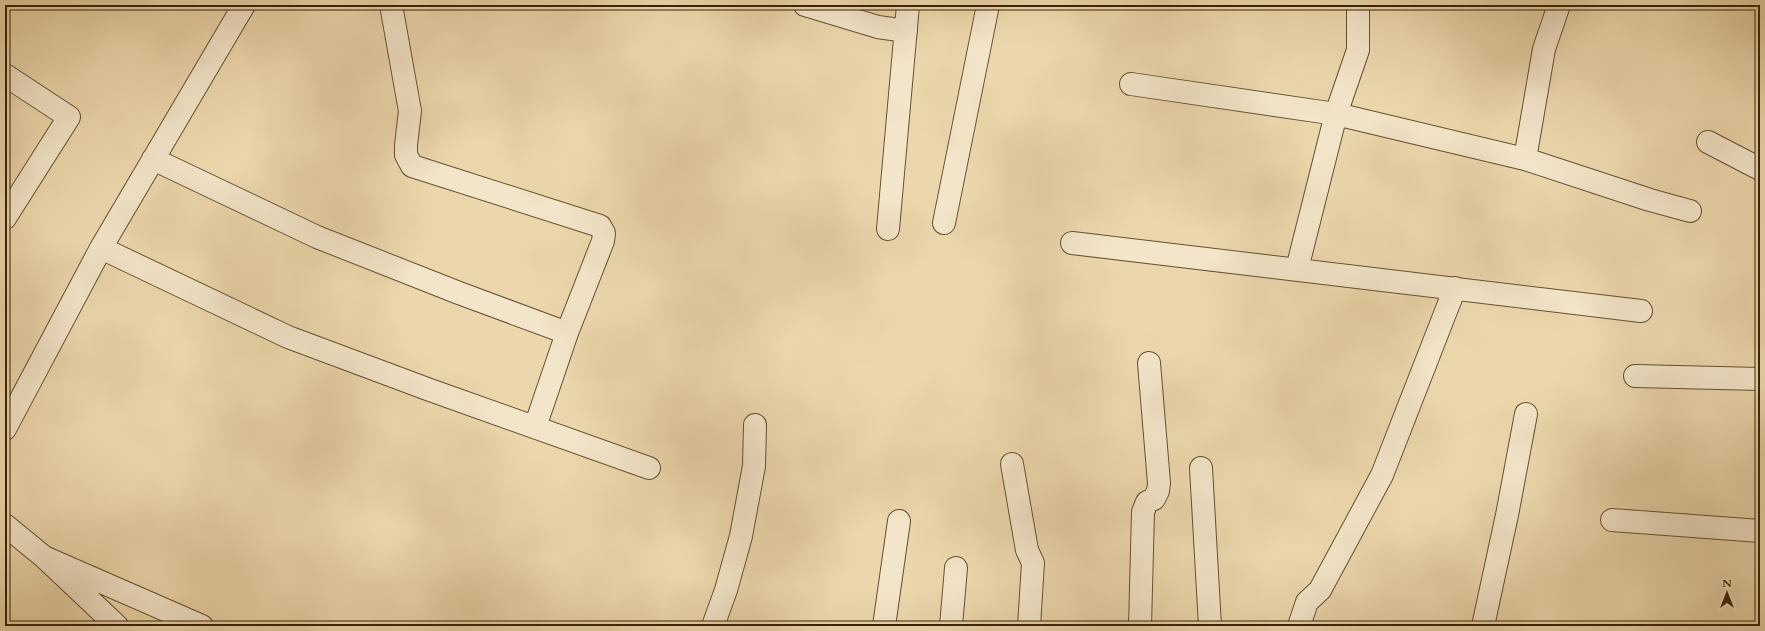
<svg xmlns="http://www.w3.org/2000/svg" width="1765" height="631" font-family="Cardo,serif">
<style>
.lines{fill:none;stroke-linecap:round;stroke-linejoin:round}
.minor-casing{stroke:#64502f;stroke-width:24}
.minor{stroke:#f3e5c9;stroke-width:22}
</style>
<rect width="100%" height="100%" fill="#ecd7ac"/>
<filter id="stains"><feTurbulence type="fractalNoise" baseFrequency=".005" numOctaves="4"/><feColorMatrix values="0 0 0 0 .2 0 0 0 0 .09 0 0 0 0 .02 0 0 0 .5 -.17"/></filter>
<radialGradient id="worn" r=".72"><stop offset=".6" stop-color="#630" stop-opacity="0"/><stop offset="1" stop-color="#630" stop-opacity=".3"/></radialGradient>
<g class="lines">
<g class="minor-casing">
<path id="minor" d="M391 5 410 111 406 145V155L412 166 600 226 604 233 603 241 567 333 535 427
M805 5 878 27 906 31
M5 75 69 117 5 218
M1131 84 1336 114 1525 159 1650 200 1690 211
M1708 142 1760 169
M153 159 317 237 459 293 567 333
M1525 159 1544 49 1559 5
M944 223 988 5
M888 229 908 5
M1072 243 1641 311
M101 248 288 337 430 390 649 468
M1297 269 1336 114 1358 50V5
M1635 376 1760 379
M5 429 101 248 244 5
M1012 464 1027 550 1033 563 1029 626
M1201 468 1210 626
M1612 520 1760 531
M5 525 44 557 117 626
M44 557 202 626
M713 626 726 590 741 536 754 466 755 425
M884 626 899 521
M951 626 956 568
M1140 626 1143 512 1147 502 1154 499 1158 491 1159 483 1149 363
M1299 626 1307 602 1320 590 1382 475 1455 288
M1483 626 1507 515 1526 414"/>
</g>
<use href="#minor" class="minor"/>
</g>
<rect width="1765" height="631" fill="none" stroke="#ecd7ac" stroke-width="20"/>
<rect x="6" y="6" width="1753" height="619" fill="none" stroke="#372305" stroke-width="2"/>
<rect x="10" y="10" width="1745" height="611" fill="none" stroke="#372305"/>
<g transform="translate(1727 593)" stroke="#f3e5c9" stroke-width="3" paint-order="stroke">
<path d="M0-3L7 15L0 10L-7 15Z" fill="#372305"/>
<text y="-6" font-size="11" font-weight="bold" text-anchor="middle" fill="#372305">N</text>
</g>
<rect width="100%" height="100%" filter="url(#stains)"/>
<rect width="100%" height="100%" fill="url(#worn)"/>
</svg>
